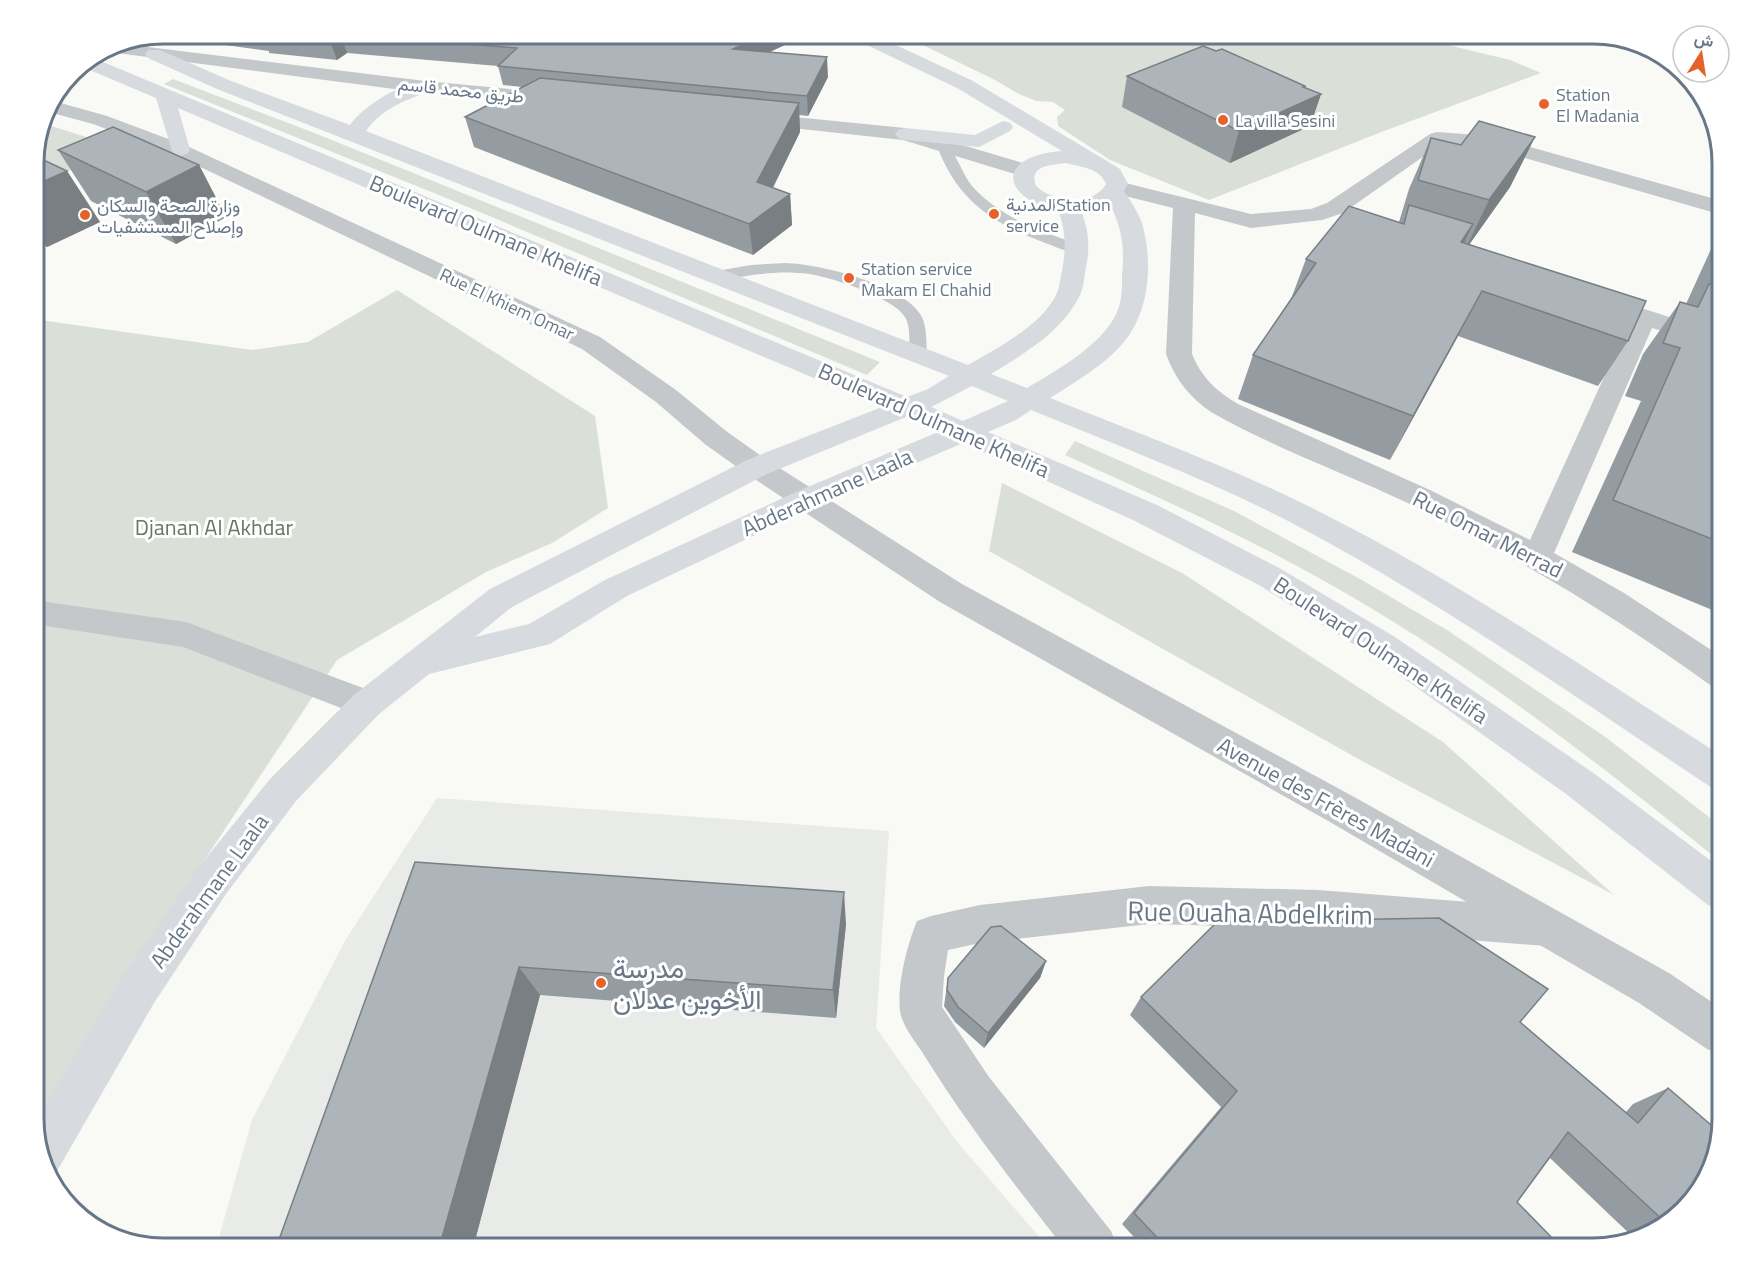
<svg xmlns="http://www.w3.org/2000/svg" width="1755" height="1281" font-family="'Titillium Web',Vazirmatn,sans-serif">
<style>
.built{fill:#e9ebe9}
.green{fill:#dae0d7}
.lines{fill:none;stroke-linecap:round;stroke-linejoin:round}
.service{fill:#c4c8cb;fill-rule:evenodd}
.minor{fill:#c4c8cb;fill-rule:evenodd}
.tertiary{fill:#c4c8cb;fill-rule:evenodd}
.secondary{fill:#d7dbdf;fill-rule:evenodd}
.wall{fill:#959ca1}
.shaded-wall{fill:#797f83}
.building{fill:#adb5bb;stroke:#797f83;stroke-width:1.5}
.poi-dot{fill:#e5622a;stroke:#fff;stroke-width:2}
.labels{text-anchor:middle;dominant-baseline:central;stroke-width:6;stroke-linejoin:round;paint-order:stroke}
.far-street-label{font-size:18px;fill:#677787;stroke:#fff}
.far-poi-label{font-size:18px;fill:#677787;stroke:#fff;text-anchor:start}
.street-label{font-size:22px;fill:#677787;stroke:#fff}
.park-label{font-size:22px;fill:#667962;stroke:#fff}
.near-street-label{font-size:27px;fill:#677787;stroke:#fff}
.near-poi-label{font-size:27px;fill:#677787;stroke:#fff;text-anchor:start}
.rim{fill:none;stroke:#677787;stroke-width:3}
</style>
<rect width="100%" height="100%" fill="#f9f9f6"/>
<path class="built" d="M437 798 889 831 876 1028 958 1143 1049 1248H216L252 1120 346 939Z"/>
<path class="green" d="M898 33H1398L1510 60 1541 73 1384 131 1209 200 1110 160 1058 126 1057 117 1065 110 1053 102 1036 101 1019 94 995 80Z
M173 79 312 132 880 362 867 375 456 202 164 84Z
M42 123 121 148 39 184 33 182V154Z
M397 290 595 416 608 508 552 543 486 572 337 660 87 1037 35 1134 33 1126V319L252 350 308 342Z
M1075 441 1234 511 1360 579 1447 630 1604 736 1722 827V863C1590 756 1456 652 1306 571 1228 528 1146 492 1065 455Z
M1002 483 1182 573 1443 742 1614 895 1362 761 989 551Z"/>
<g class="lines">
<path class="service" d="M944 142C952 144 964 178 973 187 1002 219 1045 233 1084 246L1086 249 1084 252C1072 255 1059 248 1048 244 994 224 958 202 937 146Z
M786 263C820 264 906 285 922 317 927 328 926 342 927 354L924 358H912L909 354C909 343 911 327 905 317 894 298 831 277 809 274 793 272 778 272 762 274 750 274 716 284 709 275L711 272 751 265Z"/>
<path class="minor" d="M1437 132 1491 136 1722 201V215L1490 148 1441 144 1343 213 1322 220 1251 228 1195 213 1192 354C1201 377 1217 392 1238 404L1430 490 1530 540 1630 320 1589 307 1586 302 1589 297 1598 295 1607 297 1722 334V350L1652 328 1554 553 1624 593 1722 657V689L1710 685C1615 616 1515 556 1410 504 1345 473 1274 448 1211 412 1190 398 1175 379 1166 354L1173 208 1109 192 1106 187 1109 182 1117 181 1251 214 1311 209 1327 203 1430 134Z
M33 600 186 622 379 694 384 704 379 714 367 718 183 647 33 624Z
M1149 886 1318 890 1545 908 1559 913 1565 927 1559 941 1545 946 1318 928 1149 924 980 943 948 950 944 976 942 1007 989 1077 1111 1231 1118 1248H1064C1015 1185 966 1123 924 1055 916 1042 902 1026 900 1011 897 985 907 945 917 921L931 916 980 905Z"/>
<path class="tertiary" d="M115 43 425 81 551 93 558 95 561 99 558 103 551 105 425 93 101 51Z
M50 100 107 116 187 146 600 337 676 390 726 431 767 460 962 584 1356 798 1669 973 1722 1009V1055L1707 1049 1639 1003 1330 822 940 602 747 474 706 445 656 402 582 349 173 154 93 124 45 111Z
M754 113 905 128 1033 166 1036 171 1033 176 1025 177 903 140 747 123 744 119 747 115Z"/>
<path class="secondary" d="M847 33H870L971 80 1107 161 1120 169 1128 184 1124 191C1130 200 1138 212 1142 223 1153 261 1150 311 1124 342 1106 364 1074 383 1050 398 1137 433 1226 465 1310 507 1454 578 1587 670 1722 756V791L1709 786C1572 695 1437 599 1290 522 1207 479 1118 446 1031 410L1016 420 988 432 1157 505 1281 569 1395 637 1592 772 1722 869V910L1708 905 1566 794 1371 655 1259 585 1135 521 963 443 816 506 627 596 550 644 429 674 379 714 296 801 226 894 154 1003 57 1171 47 1176 33 1125 124 973 198 868 270 779 355 694 490 589 747 460 882 407 178 108 190 150 187 154 180 156 173 154 156 98 78 65 91 57 907 397 928 389 949 376 217 89 148 58 145 54 148 50H160L231 81 350 125C363 106 407 77 432 83L435 87 432 91C407 99 381 109 366 131L968 365C997 348 1043 325 1057 293 1060 287 1060 278 1062 271 1066 250 1066 233 1059 212 999 197 996 156 1062 151L957 88 850 37ZM1066 163C1081 167 1100 168 1106 184 1092 208 1053 202 1036 186 1028 165 1052 165 1066 163ZM1110 205C1122 227 1125 250 1122 276 1122 285 1122 294 1120 303 1112 340 1057 370 1027 388L991 374C1025 353 1062 332 1080 295 1084 287 1084 276 1086 267 1090 248 1089 232 1082 213ZM972 386 1008 401 963 421 931 407ZM906 417 938 432 796 492 605 580 529 624 475 637 512 607 767 474Z
M1003 121 1010 123 1013 127 1010 131 979 147 905 140 898 138 895 134 898 130 905 128 975 135Z"/>
</g>
<path class="wall" d="M186 33H806V35L770 52 828 77 808 116 799 115 800 132 773 188 790 194 792 225 753 255 474 147 465 117 522 87 503 85 498 66 347 53 337 60 269 53V51L189 40Z
M1216 51 1305 86V87L1321 94 1310 126 1230 163 1122 107 1127 76Z
M1535 137 1510 187 1469 244 1628 341 1598 386 1458 336 1390 460 1238 399 1253 355 1291 299 1306 259 1399 222 1409 189 1431 138 1461 145Z
M58 150 199 165 226 217 176 244 91 201Z
M33 155 67 171 100 222 47 247 33 239Z
M1722 233V614L1572 552 1641 401 1625 396 1643 354 1680 302 1686 304 1712 247Z
M415 862 846 924 836 1018 540 995 473 1248H276Z
M1046 961 1040 978 984 1048 955 1022 944 1006 948 978Z
M1141 997 1520 1022 1626 1112 1633 1104 1668 1088 1695 1197 1650 1234 1634 1238 1550 1158 1517 1202 1550 1248H1144L1122 1224 1221 1107 1130 1015Z"/>
<path class="shaded-wall" d="M340 33 347 53 337 60 330 41Z
M767 33H806V35L735 68 733 49Z
M827 57 828 77 808 116 807 96Z
M1305 86 1299 104 1321 94 1310 126 1230 163 1239 131Z
M799 103 800 132 760 213 757 182Z
M1535 137 1510 187 1464 252 1489 200Z
M199 165 226 217 176 244 146 192Z
M67 171 100 222 47 247 33 226V186Z
M790 194 792 225 753 255 749 224Z
M1473 224 1452 268 1461 242Z
M1482 291 1458 336 1390 460 1413 416Z
M844 892 846 924 836 1018 833 990Z
M1046 961 1040 978 984 1048 988 1033Z
M519 967 540 995 473 1248H439Z"/>
<path class="building" d="M261 33H340L330 41Z
M340 33H767L733 49 827 57 807 96 498 66 517 48Z
M1203 46 1216 51 1222 49 1305 86 1303 87 1321 94 1239 131 1127 76Z
M540 78 799 103 757 182 790 194 749 224 465 117Z
M1479 121 1535 137 1489 200 1418 180 1431 138 1461 145Z
M113 127 199 165 146 192 58 150Z
M33 155 67 171 33 186Z
M1409 205 1473 224 1461 242 1646 301 1628 341 1482 291 1413 416 1253 355 1316 263 1306 259 1349 206 1404 224Z
M1722 255V267L1717 266Z
M1709 284 1722 288V543L1613 500 1680 348 1663 343 1680 302 1698 307Z
M415 862 844 892 833 990 519 967 439 1248H276Z
M1439 918 1548 989 1520 1022 1638 1123 1668 1088 1718 1131 1695 1197 1665 1222 1568 1132 1517 1202 1556 1242 1550 1248H1167L1134 1213 1237 1091 1141 997 1217 922Z
M1001 926 1046 961 988 1033 958 1007 947 990 948 978 991 927Z"/>
<g class="poi-dot">
<circle cx="1544" cy="104" r="6"/>
<circle cx="1223" cy="120" r="6"/>
<circle cx="994" cy="214" r="6"/>
<circle cx="85" cy="215" r="6"/>
<circle cx="849" cy="278" r="6"/>
<circle cx="601" cy="983" r="6"/>
</g>
<g class="labels">
<g class="far-street-label">
<text transform="translate(461 90) rotate(6)">طريق محمد قاسم</text>
<text transform="translate(507 304) rotate(25)">Rue El Khiem Omar</text>
</g>
<g class="far-poi-label">
<text x="1556" y="94">Station<tspan x="1556" dy="21">El Madania</tspan></text>
<text x="1235" y="120">La villa Sesini</text>
<text x="1006" y="204">المدنيةStation<tspan x="1006" dy="21">service</tspan></text>
<text x="97" y="205">وزارة الصحة والسكان<tspan x="97" dy="21">وإصلاح المستشفيات</tspan></text>
<text x="861" y="268">Station service<tspan x="861" dy="21">Makam El Chahid</tspan></text>
</g>
<g class="street-label">
<text transform="translate(486 230) rotate(23)">Boulevard Oulmane Khelifa</text>
<text transform="translate(934 420) rotate(24)">Boulevard Oulmane Khelifa</text>
<text transform="translate(827 492) rotate(-24)">Abderahmane Laala</text>
<text transform="translate(1488 534) rotate(27)">Rue Omar Merrad</text>
<text transform="translate(1381 650) rotate(33)">Boulevard Oulmane Khelifa</text>
<text transform="translate(1326 802) rotate(29)">Avenue des Frères Madani</text>
<text transform="translate(209 891) rotate(-54)">Abderahmane Laala</text>
</g>
<g class="park-label">
<text x="214" y="527">Djanan Al Akhdar</text>
</g>
<g class="near-street-label">
<text transform="translate(1250 912) rotate(1)">Rue Ouaha Abdelkrim</text>
</g>
<g class="near-poi-label">
<text x="613" y="967">مدرسة<tspan x="613" dy="31">الأخوين عدلان</tspan></text>
</g>
</g>
<path d="M0 0H1755V1281H0ZM163 44H1593A119 119 0 0 1 1712 163V1119A119 119 0 0 1 1593 1238H163A119 119 0 0 1 44 1119V163A119 119 0 0 1 163 44Z" fill="#fff" fill-rule="evenodd"/>
<path class="rim" d="M163 44H1593A119 119 0 0 1 1712 163V1119A119 119 0 0 1 1593 1238H163A119 119 0 0 1 44 1119V163A119 119 0 0 1 163 44Z"/>
<g transform="translate(1701 54) rotate(12)"><circle r="28" fill="#ffffff" stroke="#c2c9cf" stroke-width="1.5"/>
<path d="M0-4.5L10 22L0 15L-10 22Z" fill="#e5622a"/>
<text y="-9" font-size="16" font-weight="bold" text-anchor="middle" fill="#677787">ش</text>
</g>
</svg>
